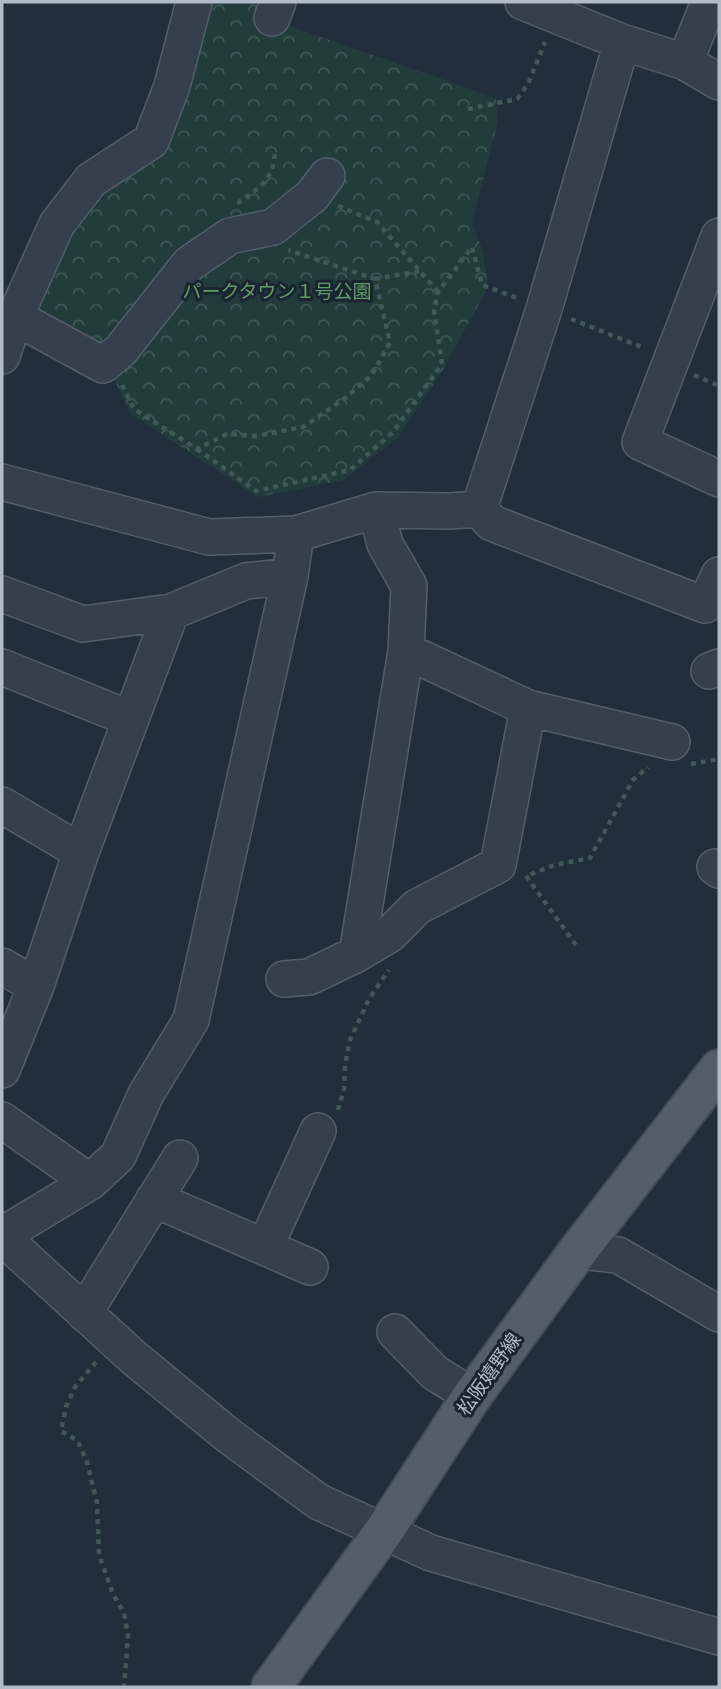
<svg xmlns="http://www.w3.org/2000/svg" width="721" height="1689" font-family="'Roboto Condensed','Noto Sans JP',sans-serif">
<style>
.park{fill:url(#park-crowns)}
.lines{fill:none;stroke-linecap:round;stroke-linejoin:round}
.minor-casing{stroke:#525e69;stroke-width:38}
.major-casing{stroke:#404c57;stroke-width:42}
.path{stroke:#405858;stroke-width:4.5;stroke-dasharray:5 5;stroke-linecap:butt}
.minor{stroke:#34404b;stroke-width:35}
.major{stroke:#525f6b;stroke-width:38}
.labels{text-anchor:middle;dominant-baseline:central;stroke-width:6;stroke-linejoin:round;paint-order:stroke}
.park-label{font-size:19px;fill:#649a6a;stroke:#192530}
.street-label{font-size:19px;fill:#afbbc7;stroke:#192530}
</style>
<defs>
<pattern id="park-crowns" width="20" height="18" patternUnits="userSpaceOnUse" patternTransform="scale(1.75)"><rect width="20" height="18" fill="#223c3c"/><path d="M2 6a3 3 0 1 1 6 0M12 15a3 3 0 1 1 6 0" fill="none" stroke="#405657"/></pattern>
</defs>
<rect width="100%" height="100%" fill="#202f3b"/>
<path class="park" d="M206 2H269L264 17 496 98 498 122 472 222 483 252 488 287 444 368 398 437 344 480 258 497 131 414 113 377 105 383 40 340 18 344 69 231 99 188 152 158Z"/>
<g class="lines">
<g class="minor-casing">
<path id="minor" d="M523 2 622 42 685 62 719 82
M272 18 278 2
M685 62 709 2
M719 236 640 442 719 479
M15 317 103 365 121 350 189 264 230 236 273 227 312 196 327 176
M2 356 15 317 57 224 91 180 151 141 172 86 194 2
M2 482 209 537 296 534 376 510 449 511 479 509
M479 509 544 309 622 42
M479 509 492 523 705 605 719 575
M376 510 385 544 409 586 406 651 357 954 389 935 417 907 498 865 528 708 406 651
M2 594 83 624 171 612
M2 667 131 719
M709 671 719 667
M528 708 672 742
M2 805 81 852 171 612 246 581 290 576 296 534
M715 867 719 870
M2 966 36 986 81 852
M284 979 309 977 357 954
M2 1070 36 986
M2 1120 90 1182
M154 1199 310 1267
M2 1235 90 1182 118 1156 146 1094 191 1020 290 576
M2 1237 133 1357 229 1436 319 1502 431 1553 719 1637
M265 1247 318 1131
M578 1251 618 1255 719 1314
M84 1313 180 1158
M395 1332 435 1373 472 1396"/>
</g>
<g class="major-casing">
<path id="major" d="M271 1687 384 1531 472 1396 578 1251 719 1069"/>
</g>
<path class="path" d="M468 109 517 99 528 84 545 42
M240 204 239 202C262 186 274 179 275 150
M338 206 377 222 438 292
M375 279 419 271
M571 319 644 348
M694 375 719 386
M122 385 134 409 197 449 227 434 256 436 303 427 344 399 372 375 390 342 375 279 288 250
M197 449 256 491 350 470 393 432 442 364 434 311 438 292 472 247 482 285 517 298
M691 764 719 759
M576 945 526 876 555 865 590 858 633 780 648 767
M338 1110 344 1089 345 1065 350 1040 369 999 389 970
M96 1362 75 1387 66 1407 61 1431 78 1441 87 1462 97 1503 99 1555 113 1594 124 1613 128 1636 124 1687"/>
<use href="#minor" class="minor"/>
<use href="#major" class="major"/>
</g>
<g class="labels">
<g class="park-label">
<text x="277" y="291">パークタウン１号公園</text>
</g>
<g class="street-label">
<text transform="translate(489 1374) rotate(-55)">松阪嬉野線</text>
</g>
</g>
<rect width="721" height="1689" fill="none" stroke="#afbbc7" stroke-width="7"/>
</svg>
